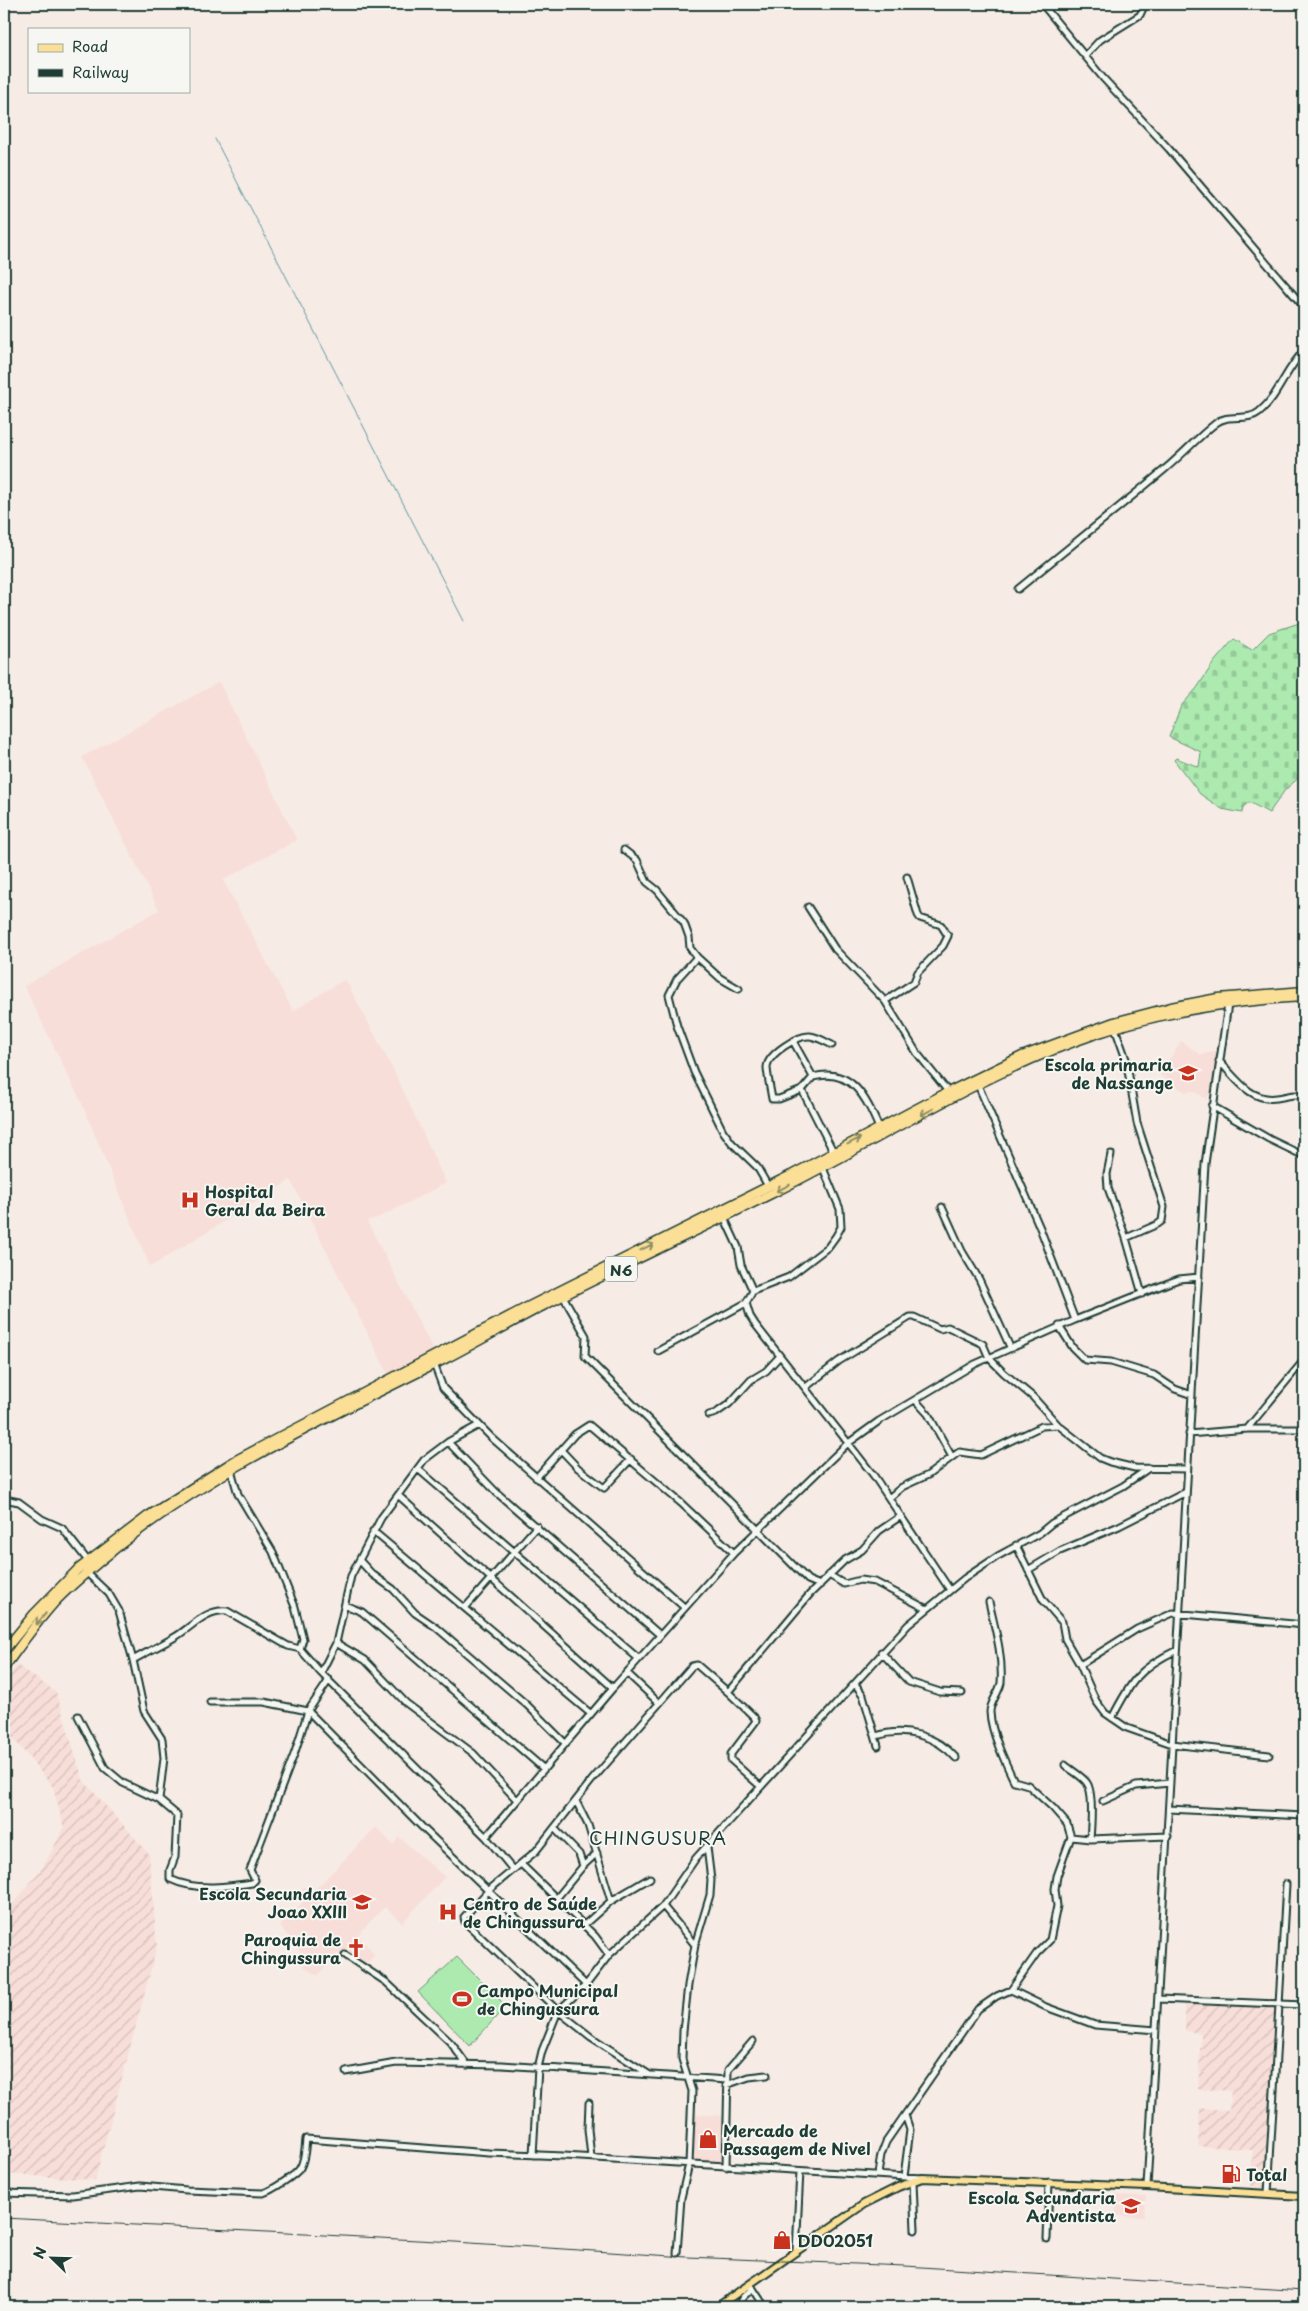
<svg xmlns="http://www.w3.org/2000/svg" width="1308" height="2311" font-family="'Playpen Sans',sans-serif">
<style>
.built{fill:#f8ded8}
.industrial{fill:url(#industrial-furrows)}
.grass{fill:#adeab0;stroke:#669472}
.cemetery{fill:url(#cemetery-stones);stroke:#669472}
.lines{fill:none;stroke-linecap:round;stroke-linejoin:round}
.stream{stroke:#5f98a1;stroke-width:1}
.minor-casing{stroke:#1f3d34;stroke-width:9}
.major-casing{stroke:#1f3d34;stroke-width:10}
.highway-casing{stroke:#1f3d34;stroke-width:11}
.minor{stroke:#f6f6f2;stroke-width:5}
.major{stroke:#fbdf96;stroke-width:6}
.highway{stroke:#fbdf96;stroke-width:8}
.rail{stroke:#1f3d34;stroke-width:1}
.oneway{stroke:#8d8e65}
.labels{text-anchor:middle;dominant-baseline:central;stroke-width:4;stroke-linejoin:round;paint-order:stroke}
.shield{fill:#f6f6f2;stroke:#60746d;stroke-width:1}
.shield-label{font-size:15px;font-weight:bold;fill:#1f3d34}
.poi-label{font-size:16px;font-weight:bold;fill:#1f3d34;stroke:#f6f6f2;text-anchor:start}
.neighbourhood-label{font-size:18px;letter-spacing:1px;fill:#1f3d34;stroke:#f6f6f2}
</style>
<defs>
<pattern id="industrial-furrows" width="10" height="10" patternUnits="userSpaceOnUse" patternTransform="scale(1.25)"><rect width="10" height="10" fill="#f8ded8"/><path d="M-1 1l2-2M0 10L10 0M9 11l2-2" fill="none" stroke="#d4bfba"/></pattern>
<pattern id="cemetery-stones" width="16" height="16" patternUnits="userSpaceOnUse" patternTransform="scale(1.25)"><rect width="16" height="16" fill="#adeab0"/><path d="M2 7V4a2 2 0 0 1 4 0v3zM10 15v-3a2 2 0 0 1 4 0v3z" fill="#94ca98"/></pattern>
</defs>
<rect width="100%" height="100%" fill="#f7ebe6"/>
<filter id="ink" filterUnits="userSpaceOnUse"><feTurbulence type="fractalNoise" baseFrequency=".02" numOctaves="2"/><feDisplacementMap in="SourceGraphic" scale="10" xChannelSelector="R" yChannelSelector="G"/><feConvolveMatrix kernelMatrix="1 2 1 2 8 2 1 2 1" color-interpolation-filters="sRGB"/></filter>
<g filter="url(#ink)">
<path class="built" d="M219 682 297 840 223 880 293 1011 345 979 395 1073 446 1183 380 1217 367 1221 434 1351 388 1374 291 1180 150 1267 82 1104 24 986 159 910 82 757Z
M1181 1041 1201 1055 1219 1050 1213 1090 1206 1099 1194 1091 1185 1092 1160 1075Z
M376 1827 393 1845 399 1837 445 1877 402 1923 385 1907 364 1928 358 1936 375 1955 359 1971 340 1952 317 1976 299 1963 302 1955 280 1926 303 1902 296 1896 304 1887 312 1893Z
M695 2114 723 2116V2162L691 2161Z
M1116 2195 1146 2196 1144 2217 1116 2216Z"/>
<path class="industrial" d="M17 1665 56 1692 83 1780 149 1854 157 1946 95 2180 4 2174V1915L43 1867 64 1828 53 1787 4 1727V1681Z
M1185 2005 1275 2007 1265 2188 1250 2186 1253 2150 1198 2146 1200 2108 1229 2110 1231 2091 1198 2089 1201 2033 1185 2031Z"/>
<path class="grass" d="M457 1957 506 2006 470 2046 418 1992Z"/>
<path class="cemetery" d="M1296 624H1304V773L1285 790 1269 813 1249 802 1243 807 1242 813 1222 809 1200 794 1174 760 1176 758 1199 767 1201 752 1169 737 1181 706 1197 688 1214 662 1234 639 1252 650 1269 633Z"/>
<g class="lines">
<path class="stream" d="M215 139 464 621"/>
<g class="minor-casing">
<path id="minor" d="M1042 4 1103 78 1169 149 1304 307
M1086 55 1100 40 1140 15 1145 4
M1018 589C1067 549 1116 510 1165 469 1183 454 1198 437 1216 423 1228 413 1247 422 1259 412 1279 396 1286 368 1304 351
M624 850 637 860 647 882 657 890 684 923 689 937 690 948 697 957 720 978 739 989
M808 907 835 949 885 1001 917 1053 950 1094
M697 957 677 979 669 995 677 1026 694 1072 723 1131 732 1143 757 1167 768 1186
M885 1001 914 982 918 972 943 946 948 936 941 925 920 918 918 915 907 877
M1115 1028 1126 1059 1137 1123 1164 1207 1162 1221 1158 1224 1126 1238
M793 1041 813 1077 802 1090 833 1151
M1219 1061C1236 1078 1250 1102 1277 1098 1287 1097 1294 1093 1304 1096
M813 1077C852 1067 866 1098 879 1128
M978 1085 1040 1228 1075 1320
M802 1090 779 1099H772C771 1093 767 1073 767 1067 768 1054 798 1035 810 1036 818 1037 826 1042 832 1045
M1212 1106 1269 1139 1304 1156
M1111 1154 1107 1174 1108 1188 1126 1238 1142 1294
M942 1207 962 1251 979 1279 1010 1347
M724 1217 738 1247 741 1265 753 1291 746 1303 750 1316 755 1324 874 1476 950 1590
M753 1291 789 1277 828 1247 836 1236 841 1227 840 1209 823 1168
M563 1296 586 1336 585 1356 808 1580 820 1585
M1059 1326 1073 1348 1085 1360 1111 1362 1154 1375 1175 1389 1192 1395
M658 1351 746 1303
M434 1364 443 1388 492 1438 684 1607
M806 1387 839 1361 910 1317H914L940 1329 948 1327 983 1344 989 1358 1004 1373 1033 1397 1058 1425 1100 1458 1110 1462 1135 1468 1187 1469
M916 1401 928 1414 952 1457
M709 1415 716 1413 729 1404 751 1380 766 1371 779 1357
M1247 1429 1304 1360
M1189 1434 1247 1429H1304
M448 1442 496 1492 660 1635
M561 1450 578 1468 604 1488 631 1459
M418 1469 639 1659
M231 1470 238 1494 273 1552 295 1607 303 1639 300 1649
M536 1478 575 1434 589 1425 681 1503 734 1553
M399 1496 613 1688
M889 1498 902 1487 928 1475 959 1452 981 1455 1042 1426 1058 1425
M4 1499 19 1502 42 1519 62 1528 88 1561
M373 1531 591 1714
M1016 1545 1043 1600 1062 1622 1065 1639 1080 1665 1096 1701 1105 1713 1127 1728 1172 1744 1269 1755
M360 1561 372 1574 393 1589 415 1613 437 1628 527 1705 566 1744
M1028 1570 1060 1551 1119 1526 1186 1492
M87 1573 109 1594 119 1611 133 1660 144 1711 162 1739 164 1758 159 1800 177 1815 175 1857 170 1870V1879C195 1891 224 1887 252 1883L255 1880 250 1870 295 1752 308 1711 329 1680
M829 1575 844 1584 860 1580 875 1582 927 1609
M989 1602C995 1629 1003 1655 1001 1683 999 1693 990 1702 990 1712 991 1733 1005 1762 1014 1781L1028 1785 1053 1808 1067 1824 1071 1837 1057 1876 1055 1889 1057 1906 1050 1940 1037 1953 1011 1990
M345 1605 362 1612 544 1769
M465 1608 537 1526
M336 1643 365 1660 406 1703 473 1753 517 1800
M881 1652 909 1682 940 1692 962 1693
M133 1660C147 1652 161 1645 175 1637 192 1627 205 1609 227 1611L288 1646 300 1649 321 1673 486 1837 513 1870
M1080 1665 1137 1629 1173 1613 1304 1625
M321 1673 336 1643 351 1576 381 1518 424 1460 448 1442 479 1425
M627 1673 659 1703
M855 1684 863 1695 878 1746
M210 1702H264L308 1711 422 1827 586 1985 558 2011 542 2051 538 2068 533 2155
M78 1716 105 1768 123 1783 159 1800
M1112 1718C1131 1681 1139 1668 1177 1650
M876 1736C904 1727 936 1735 956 1758
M1065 1765C1072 1771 1082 1776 1087 1783 1094 1793 1091 1827 1090 1839
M760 1786 731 1760V1754L756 1721 754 1717 728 1692 810 1594 845 1560 862 1550 879 1531 901 1516
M576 1801 588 1825 611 1901
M1103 1801 1136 1786 1170 1783
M1169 1809 1304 1816
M554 1828 579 1854 583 1866
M486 1837 613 1688 734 1553 847 1444 879 1421 975 1364 1075 1320 1168 1283 1179 1279 1199 1277
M1071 1837 1090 1839 1168 1836
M521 1864 595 1936 609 1955 586 1985
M556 1899 583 1866 597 1853
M663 1906 695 1945
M1302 1921 1304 1884
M584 1925 611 1901 650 1878
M345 1955 386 1982 451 2043 467 2065
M609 1955 663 1906 696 1858 908 1625 965 1578 998 1556 1040 1533 1052 1523 1123 1486 1149 1468
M1158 1999 1304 2005
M346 2072 396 2063 502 2065 727 2080
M650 2075 591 2037 558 2011 465 1922 464 1917 489 1890 536 1851 592 1780 692 1666 697 1665 728 1692
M726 2085 749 2077 767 2075
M589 2103 588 2129 591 2157
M726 2167 728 2070 753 2041
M878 2174 881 2155 886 2142 978 2009 997 1996 1011 1990 1046 2007 1095 2025 1156 2030
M904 2176 910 2130 905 2115
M913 2182 915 2230
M1147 2187 1205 1164 1228 1004
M4 2193 73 2195 140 2186 187 2190 263 2193C271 2191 297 2174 300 2168 305 2160 305 2148 306 2139L489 2153 564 2156 922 2178
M1268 2194 1286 1884
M1047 2239 1049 2182
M796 2252 800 2171
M677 2253 681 2198 689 2164 692 2091 682 2059 683 2031 688 1985 695 1945 710 1895 711 1880 707 1847
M750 2284 765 2307
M737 2307 743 2297 752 2289"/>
</g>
<g class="major-casing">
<path id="major" d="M717 2307 864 2204 898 2187 922 2178 1147 2187 1304 2196"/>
</g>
<g class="highway-casing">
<path id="highway" d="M4 1651 34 1614 77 1570 148 1516 234 1461 527 1307 791 1175 942 1095 1022 1056 1114 1022 1171 1007 1218 998 1304 991
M4 1668C20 1646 36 1623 54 1603 71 1585 91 1569 110 1553 210 1471 330 1417 445 1359 478 1342 510 1323 543 1306 619 1267 695 1232 771 1194 880 1140 983 1072 1099 1033 1165 1011 1235 1001 1304 997"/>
</g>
<use href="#minor" class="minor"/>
<use href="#major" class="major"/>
<use href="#highway" class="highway"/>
<path class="rail" d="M4 2218 455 2242 687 2257 905 2266 1304 2291"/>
</g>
<defs><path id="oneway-shaft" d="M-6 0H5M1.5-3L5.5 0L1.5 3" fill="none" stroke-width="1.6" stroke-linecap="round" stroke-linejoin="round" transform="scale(1.25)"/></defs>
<g class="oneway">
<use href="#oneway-shaft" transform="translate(927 1112) rotate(153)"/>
<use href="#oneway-shaft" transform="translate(854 1141) rotate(-27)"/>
<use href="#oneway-shaft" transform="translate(783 1188) rotate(153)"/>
<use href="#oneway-shaft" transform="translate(647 1247) rotate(-27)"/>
<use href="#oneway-shaft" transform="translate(41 1619) rotate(130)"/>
</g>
</g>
<defs>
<g id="school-bare" transform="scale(1.5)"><path d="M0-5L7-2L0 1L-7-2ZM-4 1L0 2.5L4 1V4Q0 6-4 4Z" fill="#c8321e" stroke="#f6f6f2" stroke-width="2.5" paint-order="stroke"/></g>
<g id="hospital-bare" transform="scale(1.5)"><path d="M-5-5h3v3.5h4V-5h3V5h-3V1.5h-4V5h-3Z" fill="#c8321e" stroke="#f6f6f2" stroke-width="2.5" paint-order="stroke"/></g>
<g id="church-bare" transform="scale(1.5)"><path d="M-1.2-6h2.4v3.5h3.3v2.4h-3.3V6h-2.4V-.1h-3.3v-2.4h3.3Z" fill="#c8321e" stroke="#f6f6f2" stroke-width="2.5" paint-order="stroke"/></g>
<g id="stadium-bare" transform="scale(1.5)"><path d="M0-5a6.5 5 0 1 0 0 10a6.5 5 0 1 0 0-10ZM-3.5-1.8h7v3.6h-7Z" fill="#c8321e" stroke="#f6f6f2" stroke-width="2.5" paint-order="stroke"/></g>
<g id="shop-bare" transform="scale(1.5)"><path d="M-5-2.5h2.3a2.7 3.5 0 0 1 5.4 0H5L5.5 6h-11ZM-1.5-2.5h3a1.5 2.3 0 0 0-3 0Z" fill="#c8321e" stroke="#f6f6f2" stroke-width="2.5" paint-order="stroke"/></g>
<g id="fuel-bare" transform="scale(1.5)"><path d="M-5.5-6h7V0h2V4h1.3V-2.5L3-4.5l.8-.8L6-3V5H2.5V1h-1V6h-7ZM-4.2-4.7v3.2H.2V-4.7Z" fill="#c8321e" stroke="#f6f6f2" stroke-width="2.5" paint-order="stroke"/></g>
</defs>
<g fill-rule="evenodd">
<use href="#school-bare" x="1188" y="1073"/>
<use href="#hospital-bare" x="190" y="1200"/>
<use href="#school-bare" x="362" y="1902"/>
<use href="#hospital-bare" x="448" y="1912"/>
<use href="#church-bare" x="356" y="1948"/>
<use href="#stadium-bare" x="462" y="1999"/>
<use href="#shop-bare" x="708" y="2139"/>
<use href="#fuel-bare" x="1231" y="2174"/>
<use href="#school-bare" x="1131" y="2206"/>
<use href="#shop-bare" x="782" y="2240"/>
</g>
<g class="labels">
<rect class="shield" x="605" y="1256.5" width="32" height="25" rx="4"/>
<g class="shield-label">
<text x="621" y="1269">N6</text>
</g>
<g class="poi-label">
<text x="1173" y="1064" text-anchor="end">Escola primaria<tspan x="1173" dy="18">de Nassange</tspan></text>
<text x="205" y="1191">Hospital<tspan x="205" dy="18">Geral da Beira</tspan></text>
<text x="347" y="1893" text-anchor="end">Escola Secundaria<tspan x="347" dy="18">Joao XXIII</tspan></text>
<text x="463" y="1903">Centro de Saúde<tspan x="463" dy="18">de Chingussura</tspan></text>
<text x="341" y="1939" text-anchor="end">Paroquia de<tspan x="341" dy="18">Chingussura</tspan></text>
<text x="477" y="1990">Campo Municipal<tspan x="477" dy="18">de Chingussura</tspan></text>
<text x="723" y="2130">Mercado de<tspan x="723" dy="18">Passagem de Nivel</tspan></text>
<text x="1246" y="2174">Total</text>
<text x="1116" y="2197" text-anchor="end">Escola Secundaria<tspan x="1116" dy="18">Adventista</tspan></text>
<text x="797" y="2240">DD02051</text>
</g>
<g class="neighbourhood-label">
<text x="658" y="1837">CHINGUSURA</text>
</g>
</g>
<rect width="1308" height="2311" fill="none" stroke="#f6f6f2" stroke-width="20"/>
<rect x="10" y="10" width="1288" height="2291" fill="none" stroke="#1f3d34" stroke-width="2" filter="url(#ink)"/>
<rect x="28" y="28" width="162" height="65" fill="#f6f6f2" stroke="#a0aca6"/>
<rect x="38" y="44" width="25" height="8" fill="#fbdf96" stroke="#a0aca6"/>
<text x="72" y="52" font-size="15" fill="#1f3d34">Road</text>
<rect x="38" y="69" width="25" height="8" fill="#1f3d34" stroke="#a0aca6"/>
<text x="72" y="78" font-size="15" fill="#1f3d34">Railway</text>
<g transform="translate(52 2258) rotate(293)" stroke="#f6f6f2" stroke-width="4" paint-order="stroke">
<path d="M0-4L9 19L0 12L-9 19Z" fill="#1f3d34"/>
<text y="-8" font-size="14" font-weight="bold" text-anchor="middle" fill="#1f3d34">N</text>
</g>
</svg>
